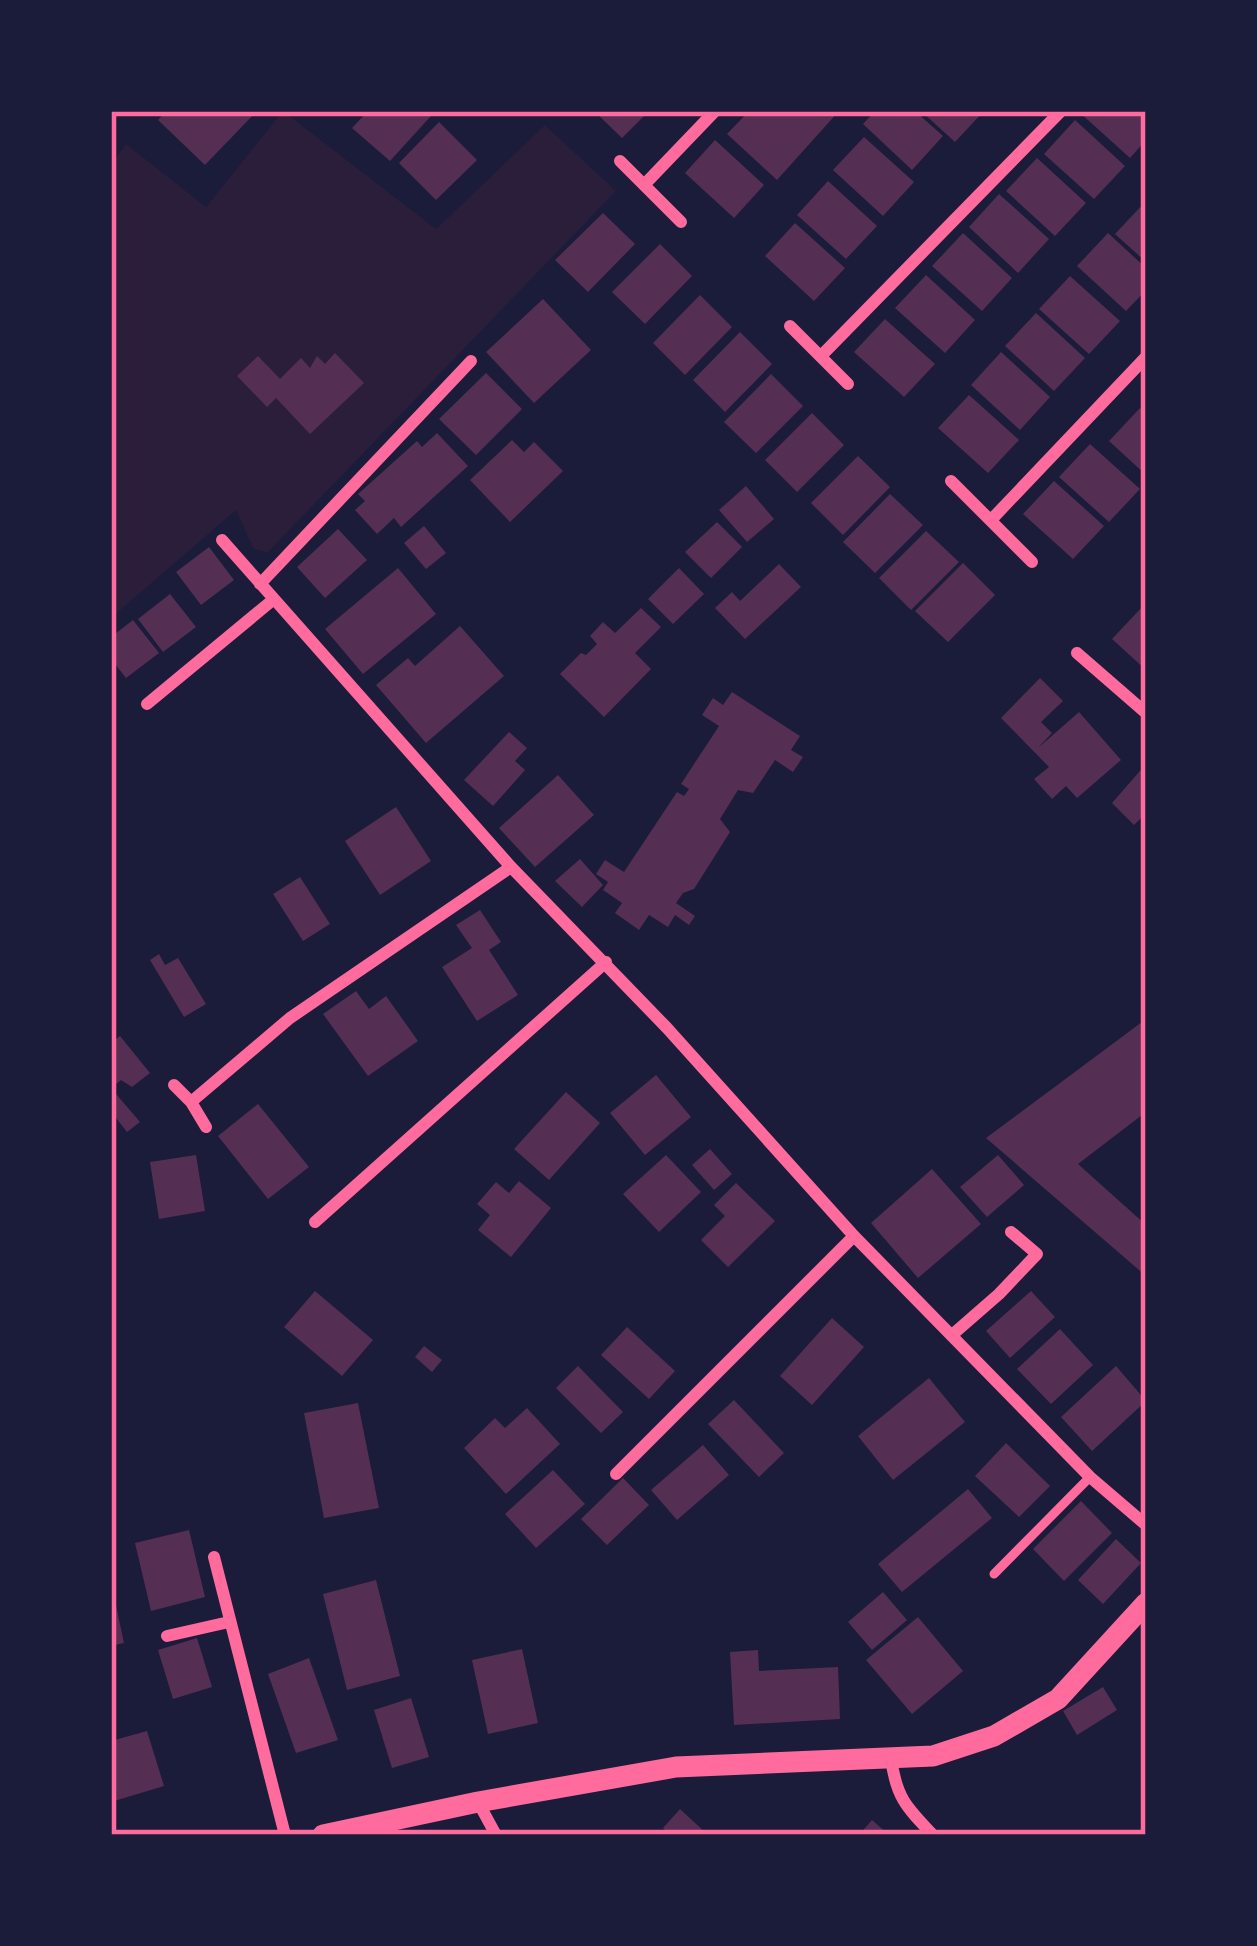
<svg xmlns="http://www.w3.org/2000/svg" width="1257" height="1946" font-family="Poppins,sans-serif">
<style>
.green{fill:#2a1e3b}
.building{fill:#542f53}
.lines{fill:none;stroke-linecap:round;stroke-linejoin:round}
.service{stroke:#ff6b9d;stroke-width:9}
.minor{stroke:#ff6b9d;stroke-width:12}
.tertiary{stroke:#ff6b9d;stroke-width:21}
.neatline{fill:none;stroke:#ff6b9d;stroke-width:4.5}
</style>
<rect width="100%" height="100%" fill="#1b1b3a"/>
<path class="green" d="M283 111 436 229 545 125 616 191 267 553 253 548 236 510 111 618V164L126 144 206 207Z"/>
<path class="building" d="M166 111H257L205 165 158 120Z
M368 111H425L431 116 390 161 352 128Z
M594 111H649L622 138Z
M749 111H839L777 180 727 134Z
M875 111H915L943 136 912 170 863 124Z
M921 111H984L955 142Z
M1078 111H1146V140L1130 158Z
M1075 120 1125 166 1094 199 1044 154Z
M439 122 477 160 436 200 399 163Z
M864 137 914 182 883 216 833 170Z
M715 140 764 185 734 218 685 173Z
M1037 158 1086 203 1055 236 1006 191Z
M828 181 877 226 846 259 797 215Z
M999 194 1049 239 1018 273 969 227Z
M1146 201V262L1115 234Z
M603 213 635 244 588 292 555 260Z
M795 223 845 268 814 301 765 256Z
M963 233 1012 278 982 311 932 266Z
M1108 233 1146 268V290L1126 311 1077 266Z
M660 244 692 276 645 324 612 292Z
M926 275 975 320 945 353 895 308Z
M1070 276 1120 321 1089 354 1039 309Z
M700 295 732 327 685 375 653 343Z
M543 299 591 350 534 403 486 352Z
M1036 313 1085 358 1054 391 1005 346Z
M885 319 935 364 904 397 854 352Z
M740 332 772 364 725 412 693 380Z
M1001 352 1050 397 1020 430 971 385Z
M335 353 364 383 310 434 276 398 267 407 237 376 258 356 280 379 301 358 310 368 317 356 325 364Z
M486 373 522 409 476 455 439 419Z
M771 374 803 406 756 453 724 422Z
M969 395 1019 440 988 473 938 428Z
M1140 408 1146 414V475L1109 441Z
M812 413 844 445 797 492 765 460Z
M437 433 468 466 401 527 394 518 377 534 355 510 365 501 358 494 417 441 422 447Z
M512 440 524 452 534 442 563 471 510 522 470 480Z
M1090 444 1140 489 1109 522 1059 477Z
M858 456 890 487 843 535 811 503Z
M1054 481 1104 526 1073 559 1023 514Z
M746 486 774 519 747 542 719 510Z
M890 494 923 525 875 573 843 542Z
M717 522 742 547 711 578 685 552Z
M424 526 446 553 426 569 404 543Z
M338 529 367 560 325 598 297 567Z
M926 531 959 562 911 610 879 578Z
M209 547 234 580 201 605 176 572Z
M963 563 995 595 948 642 915 611Z
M779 564 801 587 745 639 715 608 732 592 740 601Z
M398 568 436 614 363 674 325 629Z
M679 568 704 594 673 624 648 599Z
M170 594 196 627 163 652 138 619Z
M1143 606 1146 608V670L1112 639Z
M641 608 661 627 635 653 651 669 604 717 560 674 581 653 586 655 597 644 590 636 603 622 615 633Z
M133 620 159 653 126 678 111 659V637Z
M460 626 504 676 426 743 376 685 408 658 415 666Z
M1040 678 1063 701 1041 722 1052 733 1038 748 1079 712 1121 760 1077 798 1066 786 1052 799 1034 779 1049 767 1001 718Z
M732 692 800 736 791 750 803 757 793 772 775 760 753 793 738 790 720 819 730 832 694 889 683 893 676 903 695 916 689 925 675 915 668 927 649 915 639 930 615 913 622 903 603 890 608 882 596 874 605 860 624 872 677 792 684 796 689 789 681 784 719 726 702 715 713 698 723 705Z
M509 732 527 748 515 761 525 770 493 806 464 780Z
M1146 764V813L1134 825 1112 803Z
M558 775 594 815 535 867 499 828Z
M396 807 431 861 380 895 345 841Z
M580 859 603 885 582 907 555 881Z
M300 877 330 924 303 941 273 894Z
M480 910 501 942 489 950 518 995 477 1021 442 967 472 948 456 925Z
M159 954 165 965 178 958 206 1004 184 1017 150 960Z
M356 991 369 1009 386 996 418 1041 368 1076 323 1014Z
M1146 1019V1112L1078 1164 1146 1225V1276L986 1138Z
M120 1036 150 1073 132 1087 121 1080 111 1088 140 1122 127 1132 116 1118 111 1122V1043Z
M656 1075 691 1117 645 1155 610 1113Z
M566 1092 600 1123 549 1180 514 1149Z
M258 1104 309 1167 268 1199 218 1136Z
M710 1149 732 1174 714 1190 692 1165Z
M196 1155 205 1211 159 1219 150 1162Z
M666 1155 701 1192 659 1232 623 1194Z
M998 1155 1024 1185 987 1217 960 1187Z
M932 1169 981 1224 918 1278 871 1223Z
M519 1181 551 1208 511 1257 478 1230 490 1215 477 1204 496 1182 509 1193Z
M736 1183 775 1221 728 1267 701 1240 725 1216 714 1205Z
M315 1291 373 1340 342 1376 284 1327Z
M1031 1291 1055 1317 1010 1358 986 1331Z
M832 1318 864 1347 812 1405 780 1376Z
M627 1327 675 1371 649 1399 601 1355Z
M1060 1329 1093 1365 1051 1404 1017 1369Z
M424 1346 442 1360 432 1372 415 1357Z
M578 1366 623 1412 601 1433 556 1388Z
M1116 1366 1146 1401 1092 1451 1061 1417Z
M929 1378 965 1422 893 1480 858 1436Z
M734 1400 784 1453 759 1477 708 1424Z
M358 1403 379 1508 324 1518 304 1413Z
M527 1408 560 1444 506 1494 464 1448 495 1418 505 1428Z
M1006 1443 1050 1486 1019 1517 975 1476Z
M703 1445 729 1475 677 1520 651 1490Z
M553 1470 585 1504 536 1548 505 1514Z
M623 1478 649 1505 607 1545 581 1519Z
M968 1489 992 1518 902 1592 878 1564Z
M1081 1501 1112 1533 1064 1581 1033 1549Z
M189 1530 205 1597 151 1611 135 1543Z
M1116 1539 1141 1563 1103 1604 1078 1580Z
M376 1580 400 1676 347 1690 323 1594Z
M111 1582 124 1643 111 1646Z
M883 1592 907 1620 872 1650 848 1622Z
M918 1617 963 1671 912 1714 866 1660Z
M197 1638 212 1687 173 1699 158 1650Z
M522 1649 538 1723 488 1734 472 1660Z
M758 1650 759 1671 838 1667 840 1719 734 1725 730 1652Z
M309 1658 338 1740 296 1753 268 1674Z
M1103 1687 1117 1710 1077 1735 1063 1711Z
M411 1698 429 1757 392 1768 374 1710Z
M147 1731 164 1786 111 1802V1741Z
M680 1809 708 1835H670L663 1828Z
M872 1820 889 1835H859Z"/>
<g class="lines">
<path class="service" d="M994 1574 1090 1477"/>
<path class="minor" d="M620 161 681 222
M644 185 715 111
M790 326 848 384
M821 356 1061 111
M951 481 1032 562
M991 520 1146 357
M222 540 511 867 667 1028 854 1236 1090 1477 1146 1525
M260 584 471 361
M1077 653 1146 713
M147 704 274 599
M174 1085 191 1102 206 1127
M191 1102 290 1018 511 867
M315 1222 606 962
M952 1335 999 1294 1037 1254 1011 1232
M616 1474 854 1236
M214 1557 285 1835
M167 1636 229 1622
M891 1758C896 1797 906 1807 933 1835
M478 1802 496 1835"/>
<path class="tertiary" d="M323 1835 478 1802 676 1767 933 1756 994 1736 1058 1699 1146 1603"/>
</g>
<rect width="1257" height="1946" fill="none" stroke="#1b1b3a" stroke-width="228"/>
<rect x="114" y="114" width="1029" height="1718" class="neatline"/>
</svg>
